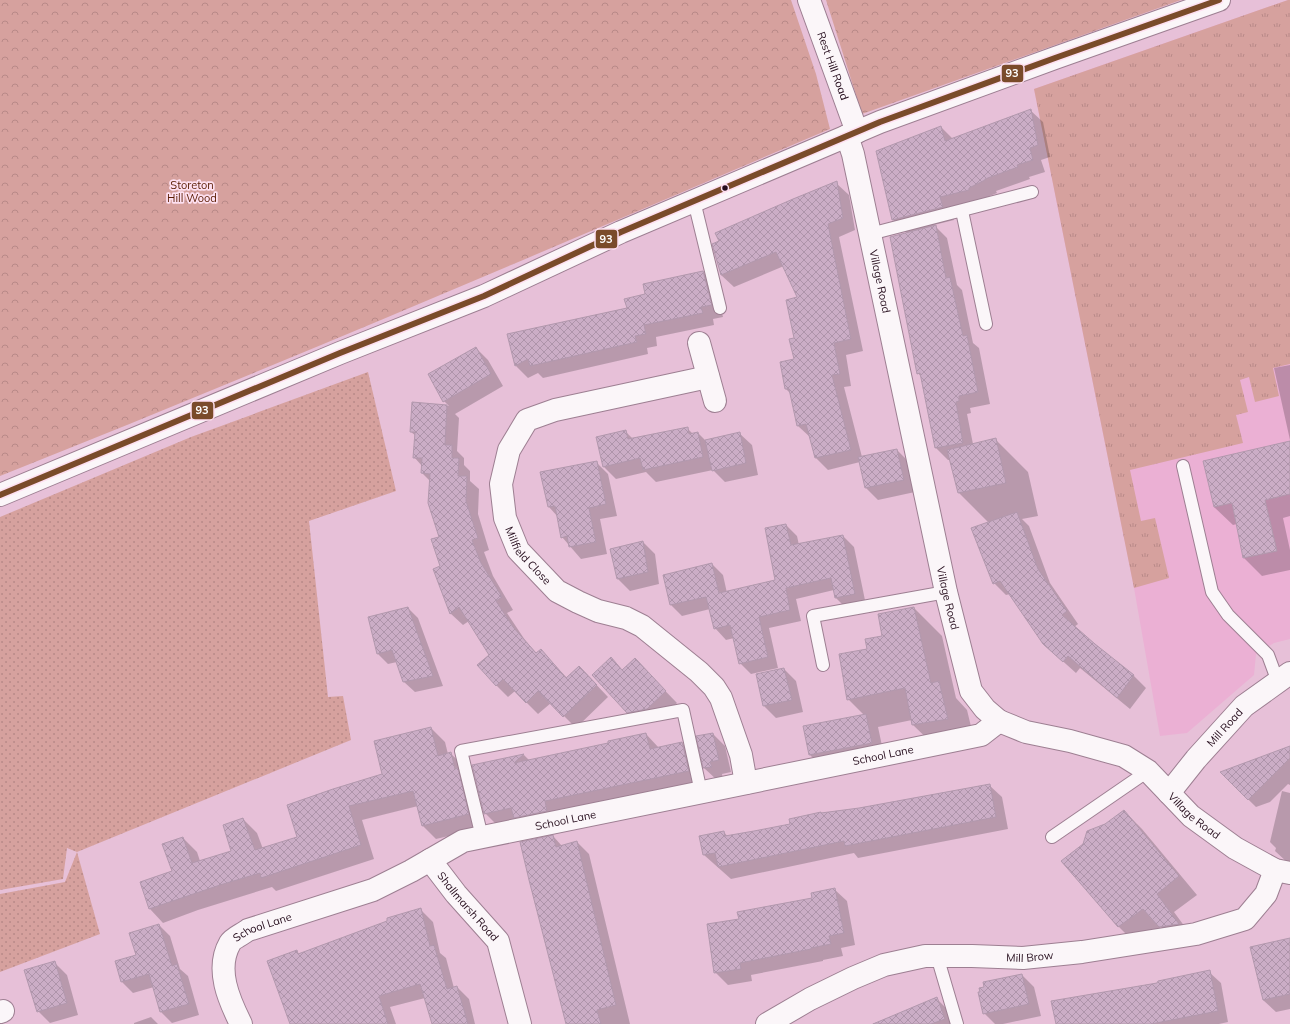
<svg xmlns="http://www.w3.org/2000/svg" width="1290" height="1024" font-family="Mulish,sans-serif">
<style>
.built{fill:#ebb0d4}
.grass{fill:url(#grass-dots)}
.forest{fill:url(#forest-crowns)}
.park{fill:url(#park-tufts)}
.shadow{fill:#0003}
.building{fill:url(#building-cross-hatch);stroke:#b298ad}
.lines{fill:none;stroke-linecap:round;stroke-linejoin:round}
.lane-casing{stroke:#9d7f92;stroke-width:14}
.street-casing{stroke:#9d7f92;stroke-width:24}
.secondary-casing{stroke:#9d7f92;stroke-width:24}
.lane{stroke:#fbf6f9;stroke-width:12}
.street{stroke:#fbf6f9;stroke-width:22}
.secondary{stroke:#fbf6f9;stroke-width:22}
.bus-1-casing{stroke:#fee0f1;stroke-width:9}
.bus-1{stroke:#7a4b2a;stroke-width:6}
.bus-dot{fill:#250c1c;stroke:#fee0f1;stroke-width:1.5}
.labels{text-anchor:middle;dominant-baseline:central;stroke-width:3.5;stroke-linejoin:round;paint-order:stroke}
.street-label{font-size:11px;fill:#250c1c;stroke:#fee0f1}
.park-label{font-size:11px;fill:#581b00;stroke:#fee0f1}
.line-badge{stroke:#fee0f1;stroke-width:1.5}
.badge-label{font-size:11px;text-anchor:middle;font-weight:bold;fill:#fff}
</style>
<defs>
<pattern id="grass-dots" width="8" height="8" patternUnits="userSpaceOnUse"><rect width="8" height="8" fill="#d6a19e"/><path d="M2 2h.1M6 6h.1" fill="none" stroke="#b88988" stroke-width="1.8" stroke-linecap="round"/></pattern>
<pattern id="forest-crowns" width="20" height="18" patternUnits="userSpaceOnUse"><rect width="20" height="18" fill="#d6a19e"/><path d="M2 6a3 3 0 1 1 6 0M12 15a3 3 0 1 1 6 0" fill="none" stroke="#b88988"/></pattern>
<pattern id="park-tufts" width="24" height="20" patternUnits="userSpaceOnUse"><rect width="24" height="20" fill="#d6a19e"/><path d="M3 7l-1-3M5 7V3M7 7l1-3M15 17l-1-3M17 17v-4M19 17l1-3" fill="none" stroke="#b88988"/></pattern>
<pattern id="building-cross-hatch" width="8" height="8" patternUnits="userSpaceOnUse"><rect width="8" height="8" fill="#cbadc6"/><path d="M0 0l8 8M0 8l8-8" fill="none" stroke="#ae94aa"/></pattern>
</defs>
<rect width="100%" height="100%" fill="#e7c0d8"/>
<path class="built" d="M1288 0H1290V639L1274 643 1256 654 1254 675 1187 733 1160 736 1134 588 1034 89Z"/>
<path class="grass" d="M368 372 396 491 309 521 328 697 343 696 351 740 77 852 100 934 0 972V894L65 882 77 852 67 848 63 879 0 890V517L191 437Z"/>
<path class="forest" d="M0 0H791L816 74 830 129C554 247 279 365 0 476Z
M826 0H1181L862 114Z"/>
<path class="park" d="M1288 0H1290V364L1273 368 1279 396 1255 402 1249 377 1240 380 1248 412 1236 415 1243 443 1130 470 1141 521 1155 518 1169 578 1134 588 1034 89Z"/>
<path class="shadow" d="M1030 110 1043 122 1050 157 1041 160 1045 172 1029 177 1030 179 996 191 997 193 980 200 952 209 954 220 934 225 947 238 957 285 962 290 973 343 979 348 990 404 970 408 971 413 967 414 973 444 995 439 1028 472 1038 516 1022 519 1029 526 1050 583 1078 624 1074 627 1134 676 1146 688 1130 709 1080 668 1076 673 1057 656 1010 594 1006 595 994 583 989 523 959 493 951 460H948L936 448 921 377 918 373 907 233 893 220 878 152 941 127 953 139Z
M836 183 849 195 855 230 839 237 863 351 846 355 851 386 844 387 862 457 897 450 909 462 915 492 878 500 866 488 860 462 828 470 816 458 811 438 798 426 791 394 786 389 795 360V339L799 298 784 266 734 287 721 275 713 244Z
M703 272 715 285 723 317 713 319 714 325 656 337 657 346 647 348 648 354 543 378 538 373 528 378 516 366 509 334 628 308 646 295Z
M476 348 488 360 503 386 455 414 459 418 457 451 464 458V465L470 471V481L479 489 478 514 489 550 484 552 493 576 513 610 507 613 525 640 537 654 541 650 567 678 591 679 608 697 576 728 551 703 538 714 515 691 508 697 496 685 490 655 469 621 463 625 450 613 442 566 441 537 430 481 422 473V466L414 457 416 436 411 432 413 403 449 406 444 401Z
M1290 365V440L1274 368Z
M687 428 693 434 698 433 706 441 739 433 752 445 758 475 725 482 713 470 656 482 646 472 616 479 604 467 625 431 633 439Z
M1290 442V516L1283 518 1290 550V570L1262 576 1244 558 1237 524 1233 525 1214 507Z
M596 462 608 474 617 516 600 519 607 554 581 559 562 537 558 517 549 507Z
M786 525 797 536 799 545 843 536 854 547 866 605 847 609 836 598 834 590 796 599 801 621 769 628 778 668 751 674 740 663 734 638 726 640 715 628 710 609 682 616 671 605 664 575 712 564 723 575 727 593 776 581Z
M643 542 655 554 659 584 630 591 618 579 611 549Z
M408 608 418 618 443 686 415 692 404 682 397 662 388 664 378 654 369 618Z
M914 608 942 636 956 698 967 710 976 747 942 753 913 725 912 720 878 727 884 755 822 767 810 755 864 715 848 699 868 649Z
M611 658 623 671H646L677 703 659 720 640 724 628 712Z
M784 669 796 681 803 712 776 718 764 706 758 675Z
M431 728 445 742 448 754H451L465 767 482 828 436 839 422 825 418 806 362 820 374 859 276 891 272 887 198 910 163 923 150 909 173 872 183 838 197 852 200 861 233 851 243 819 257 833 263 849 299 837 383 775Z
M646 734 659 748 682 743 694 756 700 783 497 825 485 813 473 766 524 755 530 761 609 744Z
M713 734 725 746 731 772 722 774 723 779 717 780 704 768Z
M1290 747V785L1288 784 1270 802 1256 807 1221 773Z
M989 785 1002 797 1008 829 858 858 854 853 731 879 704 855 724 832 728 837 791 825 822 814 859 809Z
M1282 791 1290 793V864L1288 863 1275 851 1276 848 1270 842Z
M1124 811 1142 829 1197 895 1174 912 1196 942 1178 945 1161 927 1137 945 1119 927 1062 861Z
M553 836 562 846 577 842 589 854 630 1024H568Z
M834 889 847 901 855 945 841 948 843 956 823 960V961L751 975 752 981 728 985 715 972 740 920 813 899Z
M421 910 433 922 440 953 446 958 454 988 457 987 469 999 475 1024H433L425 998 390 1007 396 1024H292L296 951 300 955Z
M159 925 170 936 180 969 188 976 199 1015 172 1023 161 1012 154 987 133 993 122 982 116 962 137 956Z
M1290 939V1009L1276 1012 1263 1000Z
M54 962 67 975 78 1015 50 1023 38 1011Z
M1209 972 1221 983 1228 1022 1219 1024H1057L1158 984Z
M1022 975 1034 987 1041 1016 1003 1024H995L984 1013Z
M937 999 949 1011 954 1024H872Z
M151 1017 158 1024H134V1023Z"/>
<path class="building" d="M1031 109 1038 145 1030 148 1033 160 1017 165 1018 167 985 179V180L969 188V190L940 197 943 207 892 220 876 151 941 126 945 141Z
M837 181 843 218 828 224 851 339 834 343 840 374 832 375 851 450 815 458 806 424 797 426 789 389H785L780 362 794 359 789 339 794 338 786 300 797 297 776 252 721 275 712 244 719 241 715 233 793 199Z
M936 225 946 278 950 277 963 336 967 335 978 392 959 396V401L956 402 963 443 935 448 920 373 917 374 890 237Z
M703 271 712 305 701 307 703 313 644 325 646 334 635 336 637 342 530 366 528 359 515 366 507 334 627 308 624 299 645 294 643 284Z
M476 347 491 374 443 402 428 374Z
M412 402 447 405 445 445H452V458H459L458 476H467L466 501 478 538 472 540 481 563 502 597 496 601 513 627 536 653 541 649 566 678 579 666 597 685 563 717 538 691 526 703 503 679 496 686 477 665 489 655 459 607 450 614 433 569 440 566 431 539 439 537 428 503 430 474 421 473 422 458H413L415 432H410Z
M688 427 689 434 698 432 703 457 643 470 640 458 603 467 596 437 626 430 628 439Z
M740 432 746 463 712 471 705 440Z
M996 438 1006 483 958 493 947 450Z
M1290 441V494L1265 500 1277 551 1243 558 1232 503 1214 507 1203 461Z
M897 449 904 480 865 488 858 457Z
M597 461 606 504 589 508 596 542 569 547 567 536 561 538 555 506 548 507 540 472Z
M1017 512 1038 569 1067 611 1062 615 1095 644 1134 675 1117 698 1068 656 1063 662 1043 644 1000 581 993 584 971 528Z
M786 524 791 545 843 535 855 594 835 598 831 578 786 588 790 610 759 617 768 657 739 664 730 625 714 629 706 597 670 605 663 575 712 563 719 593 775 580 765 528Z
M643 541 648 572 617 579 610 549Z
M408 607 433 676 403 682 392 650 377 654 368 617Z
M914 607 931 683 939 681 948 719 912 725 905 688 847 700 839 654 867 649 865 639 882 636 878 614Z
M611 657 622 670 635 658 666 691 647 709 627 713 592 675Z
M784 668 792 700 763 706 756 674Z
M866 714 872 743 809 755 803 726Z
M431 727 438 756 451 752 455 769 458 768 469 814 422 826 413 791 349 806 361 845 261 878 260 873 220 885 149 909 140 882 172 871 162 844 183 837 192 863 231 851 223 825 243 818 255 850 297 837 287 805 333 789 382 774 374 741Z
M646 733 650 749 682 742 689 771 545 801 547 811 514 818 511 808 484 814 472 765 524 754 514 763 608 743V741Z
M713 733 719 760 710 762 712 767 703 768 696 736Z
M1290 746V758L1248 800 1220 772Z
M990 784 996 817 845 846 844 841 718 867 715 853 703 855 699 836 724 831 725 836 754 831 790 824 789 819 821 812V813L859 808Z
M1124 810 1179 876 1157 894 1179 924 1159 927 1143 909 1118 927 1061 861 1083 844 1087 831 1105 824Z
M553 835 556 847 577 841 616 1005 597 1010 601 1024H566L529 880 520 842Z
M835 888 844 933 829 936 831 944 811 948V949L740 963 741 969 714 973 707 924 739 919 737 912 812 898 811 893Z
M421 908 430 946 434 945 447 989 457 986 468 1024H432L420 984 379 996 388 1024H290L267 961 297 950 298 954 387 921V918Z
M159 924 172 966 177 964 189 1004 160 1012 149 974 121 982 115 961 136 955 129 933Z
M1290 938V994L1263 1000 1250 947Z
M55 961 67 1003 37 1012 24 970Z
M1210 970 1218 1011 1151 1024H1056L1051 1001 1157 983 1158 981Z
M1022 974 1029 1004 983 1014 978 992H980L979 988 984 987 983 982Z
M937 997 945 1019 931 1024H873Z"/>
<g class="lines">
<g class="lane-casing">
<path id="lane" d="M694 201 720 308
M962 211 986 324
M870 234 1032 192
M1183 466 1212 592 1228 615 1268 655 1278 682
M823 665 813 616 946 592
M482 837 461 751 683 710 701 792
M1052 837 1148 771
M937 956 957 1024"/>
</g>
<g class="street-casing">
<g id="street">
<path id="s1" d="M809 0 857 132"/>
<path d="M699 343 715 401"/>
<path id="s2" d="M708 377 555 410 527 420 509 450 501 484 505 518 518 550 557 591 578 602 598 611 626 618 642 626 699 672 714 687 721 698 741 755 746 783"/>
<path id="s3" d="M1169 793 1196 759 1244 706 1290 673"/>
<path id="s4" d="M430 860 456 894 498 941 520 1024"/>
<path d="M0 1012 3 1011"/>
<path id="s5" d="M241 1024C229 1000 215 969 230 943 233 938 243 934 248 930L373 890 411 871 463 841 981 735 999 721"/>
<path id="s6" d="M767 1024 810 999 853 978 884 965 925 956H972L1023 958 1082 952 1196 934 1245 919 1266 894 1275 870"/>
</g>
</g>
<g class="secondary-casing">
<g id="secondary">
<path id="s7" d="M847 136 853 154 946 592 971 691 985 709 999 721 1026 732 1070 741 1124 756 1148 771 1191 816 1235 848 1275 870 1290 873"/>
<path d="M0 495 340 353 484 296 621 232 880 122 1055 58 1219 0"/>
</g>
</g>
<use href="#lane" class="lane"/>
<use href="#street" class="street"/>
<use href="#secondary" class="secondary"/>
<g class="bus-1-casing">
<path id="bus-1" d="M0 495 340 353 484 296 621 232 880 122 1055 58 1219 0"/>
</g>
<use href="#bus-1" class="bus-1"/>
</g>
<circle class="bus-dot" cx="725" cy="188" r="3.5"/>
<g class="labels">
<g class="street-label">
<text stroke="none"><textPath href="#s1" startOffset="70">Rest Hill Road</textPath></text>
<text stroke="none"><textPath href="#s7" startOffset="149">Village Road</textPath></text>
<text stroke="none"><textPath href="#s2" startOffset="335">Millfield Close</textPath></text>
<text stroke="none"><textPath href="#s7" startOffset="473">Village Road</textPath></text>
<text stroke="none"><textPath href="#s3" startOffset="86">Mill Road</textPath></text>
<text stroke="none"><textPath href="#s5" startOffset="770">School Lane</textPath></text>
<text stroke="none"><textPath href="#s7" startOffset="833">Village Road</textPath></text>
<text stroke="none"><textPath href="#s5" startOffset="446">School Lane</textPath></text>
<text stroke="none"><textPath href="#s4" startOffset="60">Shallmarsh Road</textPath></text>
<text stroke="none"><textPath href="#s5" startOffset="122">School Lane</textPath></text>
<text stroke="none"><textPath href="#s6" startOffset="278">Mill Brow</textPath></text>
</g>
<g class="park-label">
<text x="192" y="185">Storeton<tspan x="192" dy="13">Hill Wood</tspan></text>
</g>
</g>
<g class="line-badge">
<rect x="1001" y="64" width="23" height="19" rx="4" fill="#7a4b2a"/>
<rect x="595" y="229" width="23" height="20" rx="4" fill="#7a4b2a"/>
<rect x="191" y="401" width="23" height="19" rx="4" fill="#7a4b2a"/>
</g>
<g class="badge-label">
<text x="1012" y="77">93</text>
<text x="606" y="243">93</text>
<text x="202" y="414">93</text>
</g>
</svg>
